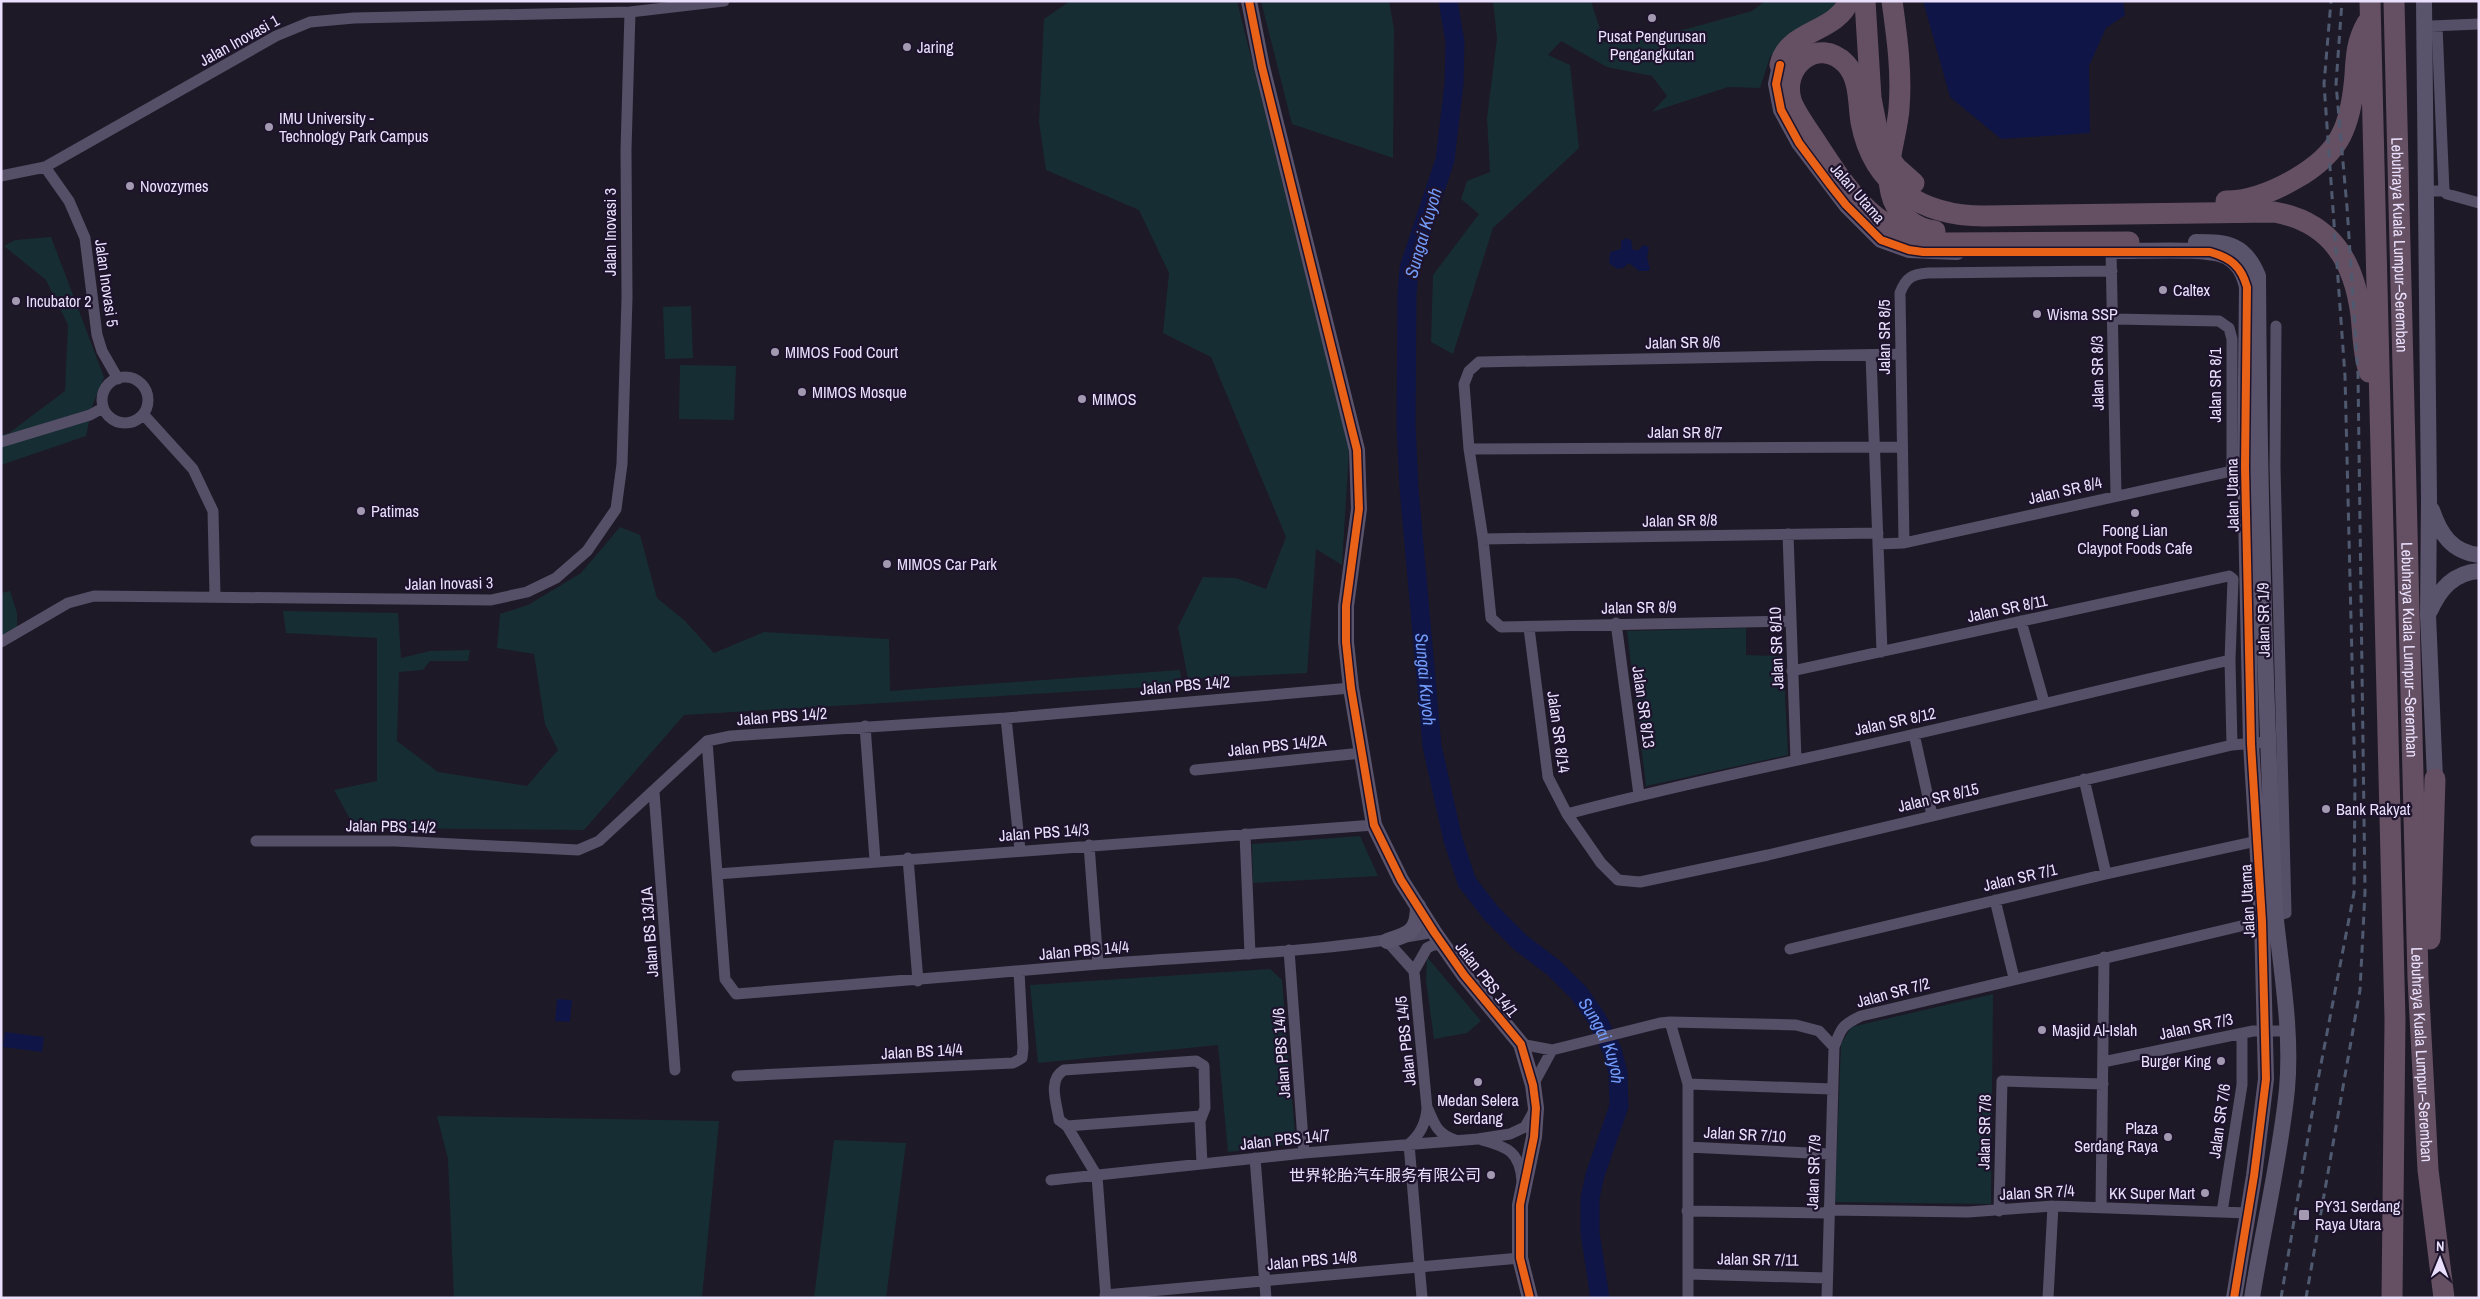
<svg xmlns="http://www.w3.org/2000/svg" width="2480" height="1299" font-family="'Archivo Narrow','Noto Sans SC',sans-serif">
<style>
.green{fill:#172d34}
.water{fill:#0f1647}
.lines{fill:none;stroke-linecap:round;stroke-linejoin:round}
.river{stroke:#0f1647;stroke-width:19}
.street{stroke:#554f67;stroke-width:11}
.secondary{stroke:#5a536c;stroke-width:16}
.highway{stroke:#645062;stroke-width:21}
.rail{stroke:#4f5a71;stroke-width:3;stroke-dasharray:8 6;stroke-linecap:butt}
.cycleway-casing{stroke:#1d132c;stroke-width:11}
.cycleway{stroke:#ea6118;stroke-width:8}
.poi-dot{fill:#a39ab2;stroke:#1d132c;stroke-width:2}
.labels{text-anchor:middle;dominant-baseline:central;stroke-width:4.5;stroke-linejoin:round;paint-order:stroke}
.poi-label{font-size:16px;fill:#eae0fe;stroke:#1d132c;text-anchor:start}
.street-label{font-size:16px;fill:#eae0fe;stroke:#1d132c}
.water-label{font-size:18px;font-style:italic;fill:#739bf9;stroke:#1d132c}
</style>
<rect width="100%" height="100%" fill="#1e1926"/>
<path class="green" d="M1070 1H1237L1349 450 1342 565 1316 549 1307 673 1188 679 1178 627 1203 577 1236 578 1266 589 1286 537 1211 357 1163 333 1169 273 1139 210 1046 170 1039 122 1044 19Z
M1261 1H1389L1394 29 1393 158 1292 124Z
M1493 1H1591L1604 42 1650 39 1752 11 1765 1H1841L1830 16 1790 36 1770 57 1760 88 1728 87 1652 112 1667 96 1652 76 1607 67 1561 41 1548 55 1570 65 1579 148 1493 228 1453 354 1431 342 1433 275 1479 214 1461 199 1467 181 1490 172 1487 118 1497 38Z
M51 237 104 377 93 404 86 436 1 465V435L9 433 65 391 68 325 46 280 4 246 15 240Z
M691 306 693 358 665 359 663 307Z
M680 365 736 366 734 420 679 419Z
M620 527 640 535 657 598 684 620 714 653 764 632 889 639 890 691 1180 670 1182 685 684 715 584 830 355 828 334 790 377 781V638L286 633 283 611 398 613 401 658 430 651 470 650 468 661H430L423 670 399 672 397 741 438 772 527 786 558 750 545 724 534 654 497 648 500 614 528 605 581 573Z
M10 591 17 613V627L1 636V593Z
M1746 628V655L1783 656 1788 755 1646 786 1627 631Z
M1360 836 1378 876 1253 883 1252 844Z
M1427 957 1481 1021 1467 1033 1434 1039 1426 980Z
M1270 969 1282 980 1295 1133 1283 1145 1228 1152 1218 1045 1038 1063 1030 985Z
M1993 994 1991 1204 1835 1202 1841 1044 1851 1027Z
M437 1116 719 1121 702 1298H454L448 1159Z
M834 1140 906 1143 886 1298H814Z"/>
<path class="water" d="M1923 1H2123L2125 15 2106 28 2089 66 2090 133 2001 139 1950 97Z
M1626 238 1631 240 1633 250H1639L1643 245 1649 247 1647 257 1650 269 1648 271H1639L1629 263 1623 268 1617 269 1609 263 1610 252 1621 249V241Z
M557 999 572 1000 570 1022 555 1021Z
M5 1032 44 1037 42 1052 3 1047Z"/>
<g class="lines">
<path class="river" id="s1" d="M1448 1 1455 42 1454 84 1445 160 1409 268 1407 294 1406 425 1409 488 1432 746 1453 840 1467 882 1491 913 1521 943 1554 968 1579 993 1597 1019 1612 1050 1618 1073 1619 1106 1595 1175 1590 1198V1233L1600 1298"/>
<path class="street" d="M2431 26 2479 24
M2437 26 2444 191
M45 167 69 201 85 238 97 335 102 351 118 379
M1 176 45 167 276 36 310 22 354 18 630 12 724 1
M2427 191H2444L2447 194 2479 203
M2111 251 2116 495
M2113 319 2219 321 2229 328 2232 339V470
M2276 326 2275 467 2286 913 2276 916
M1871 355 1882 652
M102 400a23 23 0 1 1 46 0a23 23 0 1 1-46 0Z
M143 414 193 469 213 511 215 596
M1 442 90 415 103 408
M1469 449 1901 447
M1788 534 1796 760
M1483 539 1878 533
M1904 543 1900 293C1906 277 1913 274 1928 273L2112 271
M1878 544 1904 543 2250 467
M1791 621 1501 627 1491 618 1483 539 1469 449 1464 384 1469 371 1479 362 1900 354
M2021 621 2044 702
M1616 623 1639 795
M1529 628 1548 777 1567 814 1601 863 1618 880 1640 882 1768 855 2232 745 2267 742
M1 642 68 603 94 596 491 600 527 592 556 578 587 551 616 509 622 464 627 298 626 150 630 12
M1792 671 2229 576 2233 579 2230 660 2232 745
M1006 718 1020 850
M865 726 875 860
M1914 734 1932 815
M707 741 725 979 736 994C857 985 978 974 1099 964 1210 955 1324 953 1434 932
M1195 770 1362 753
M2084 779 2106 874
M654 792 675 1070
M1567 814C1694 780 1823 756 1950 726 2044 704 2137 681 2230 660
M1245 834 1250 954
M256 841H395L578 850 599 841 707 741 731 736 1006 718 1351 688
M1089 845 1098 964
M908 858 918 981
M717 874 1374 825
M1995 900 2014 978
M1387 941 1414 971
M1790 949 2106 874 2257 841
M1289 950 1304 1153
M1670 1022 1688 1084V1298
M1521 1044 1552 1050 1660 1023 1670 1022 1796 1025 1819 1031 1834 1047
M2103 1062 2253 1031H2288
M737 1076 1013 1063 1022 1058 1023 1048 1019 971
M1688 1084 1832 1089
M1533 1085 1552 1050
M1428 1109C1435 1126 1438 1134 1455 1140
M1067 1126 1201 1116
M1482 1140C1508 1147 1520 1152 1522 1181
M1409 1144C1421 1134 1426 1123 1427 1108L1414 971 1427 948 1433 945H1443
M1409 1144 1422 1298
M1688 1147 1830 1154
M1255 1158 1266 1298
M1051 1180 1304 1153 1478 1139 1510 1134 1525 1127 1534 1111
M2101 1207 2104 957
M1828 1210 1968 1212 2053 1206 2248 1213
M1687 1211 1828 1213
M1999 1211 2002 1081 2103 1084
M2222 1212 2242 1085V1034
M1688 1274 1827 1278
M1105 1295 1520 1258
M1106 1298 1097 1176 1067 1126 1059 1120C1057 1104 1047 1080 1064 1070L1196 1061 1204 1066 1205 1108 1200 1121 1202 1164
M1827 1298 1834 1047C1841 1028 1842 1025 1861 1016L2262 921
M2048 1298 2053 1206"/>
<path class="secondary" d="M1249 1 1262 67 1357 450 1359 509 1346 606V642L1351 688 1374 825 1401 880 1434 932 1464 975 1521 1044 1533 1085 1536 1108 1534 1137 1520 1205V1258L1530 1298
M2424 1 2429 501 2428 615 2435 779
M1780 65 1776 84 1781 110 1799 143 1846 205 1881 240 1909 250 1957 252
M2196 242C2228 242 2245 244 2258 276 2259 463 2264 650 2272 837 2273 865 2274 893 2276 920 2282 976 2292 1033 2287 1089 2280 1160 2263 1228 2252 1298
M2111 251C2136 252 2211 246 2229 258 2240 265 2244 275 2247 287L2245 467 2251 744 2262 921 2266 1079 2254 1176 2234 1298
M2432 510C2440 534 2452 552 2479 555
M2430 611C2440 589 2453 573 2479 571
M1387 941C1409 934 1418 932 1418 906"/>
<g class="highway">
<path d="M1865 1 1871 98 1877 129 1888 156 1896 167 1914 183"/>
<path d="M1892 1C1897 37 1902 72 1899 109 1897 136 1884 166 1891 193 1895 213 1915 229 1935 231"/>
<path d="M2370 1 2395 1020 2392 1298"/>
<path id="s2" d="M2394 1 2418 978 2428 1170 2444 1298"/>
<path d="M1780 65C1787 30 1836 33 1849 1"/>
<path d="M2226 201C2251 201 2274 191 2295 179 2341 153 2351 125 2355 75 2356 56 2357 40 2367 23"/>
<path d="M2129 242 1943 243C1877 235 1852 197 1818 145 1809 131 1798 117 1792 103 1779 67 1818 35 1846 64 1860 79 1858 103 1861 122 1873 186 1922 216 1984 216L2274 212C2331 222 2354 261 2361 315 2363 333 2363 354 2369 372"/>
<path d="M2430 939 2435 779"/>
</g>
<path class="rail" d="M2281 1298 2316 1090 2354 893 2355 781 2345 376 2324 84 2331 1
M2306 1298 2360 990 2365 892 2358 374 2347 207 2336 84 2342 1"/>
<g class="cycleway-casing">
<path id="cycleway" d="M1249 1 1262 67 1357 450 1359 509 1346 606V642L1351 688 1374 825 1401 880 1434 932 1464 975 1521 1044 1533 1085 1536 1108 1534 1137 1520 1205V1258L1530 1298
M1780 65 1776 84 1781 110 1799 143 1831 186 1846 205 1881 240 1909 250 1923 252H2210C2231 258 2241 266 2247 287L2245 467 2251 744 2262 921 2266 1079 2254 1176 2234 1298"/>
</g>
<use href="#cycleway" class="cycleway"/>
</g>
<g class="poi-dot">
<circle cx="1652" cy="18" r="5"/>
<circle cx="907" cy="47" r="5"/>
<circle cx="269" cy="127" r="5"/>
<circle cx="130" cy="186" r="5"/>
<circle cx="2163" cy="290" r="5"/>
<circle cx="16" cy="301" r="5"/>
<circle cx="2037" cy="314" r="5"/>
<circle cx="775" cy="352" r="5"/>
<circle cx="802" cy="392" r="5"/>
<circle cx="1082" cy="399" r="5"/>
<circle cx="361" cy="511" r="5"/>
<circle cx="2135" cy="513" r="5"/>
<circle cx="887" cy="564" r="5"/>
<circle cx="2326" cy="809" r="5"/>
<circle cx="2042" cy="1030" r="5"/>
<circle cx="2221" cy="1061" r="5"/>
<circle cx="1478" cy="1082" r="5"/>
<circle cx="2168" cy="1137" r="5"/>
<circle cx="1491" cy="1175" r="5"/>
<circle cx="2205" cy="1193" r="5"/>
<rect x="2298" y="1209" width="12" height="12" rx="2.5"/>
</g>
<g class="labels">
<g class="poi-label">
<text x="1652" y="36" text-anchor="middle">Pusat Pengurusan<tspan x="1652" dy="18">Pengangkutan</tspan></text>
<text x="917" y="47">Jaring</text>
<text x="279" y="118">IMU University -<tspan x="279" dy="18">Technology Park Campus</tspan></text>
<text x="140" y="186">Novozymes</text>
<text x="2173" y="290">Caltex</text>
<text x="26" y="301">Incubator 2</text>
<text x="2047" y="314">Wisma SSP</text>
<text x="785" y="352">MIMOS Food Court</text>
<text x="812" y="392">MIMOS Mosque</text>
<text x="1092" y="399">MIMOS</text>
<text x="371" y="511">Patimas</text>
<text x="2135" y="530" text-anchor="middle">Foong Lian<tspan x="2135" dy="18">Claypot Foods Cafe</tspan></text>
<text x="897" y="564">MIMOS Car Park</text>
<text x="2336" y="809">Bank Rakyat</text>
<text x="2052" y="1030">Masjid Al-Islah</text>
<text x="2211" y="1061" text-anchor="end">Burger King</text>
<text x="1478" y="1100" text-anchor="middle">Medan Selera<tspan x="1478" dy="18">Serdang</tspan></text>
<text x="2158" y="1128" text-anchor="end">Plaza<tspan x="2158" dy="18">Serdang Raya</tspan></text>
<text x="1481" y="1175" text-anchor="end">世界轮胎汽车服务有限公司</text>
<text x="2195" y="1193" text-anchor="end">KK Super Mart</text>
<text x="2315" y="1206">PY31 Serdang<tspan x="2315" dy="18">Raya Utara</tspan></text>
</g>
<g class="street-label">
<text transform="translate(239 40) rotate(-29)">Jalan Inovasi 1</text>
<text transform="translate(1858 193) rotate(49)">Jalan Utama</text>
<text transform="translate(610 232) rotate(-90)">Jalan Inovasi 3</text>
<text stroke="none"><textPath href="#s2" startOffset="244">Lebuhraya Kuala Lumpur–Seremban</textPath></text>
<text transform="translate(107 283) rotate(82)">Jalan Inovasi 5</text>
<text transform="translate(1884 337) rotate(-90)">Jalan SR 8/5</text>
<text transform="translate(1683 342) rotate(-1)">Jalan SR 8/6</text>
<text transform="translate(2097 373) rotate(-91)">Jalan SR 8/3</text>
<text transform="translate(2215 385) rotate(-90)">Jalan SR 8/1</text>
<text x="1685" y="432">Jalan SR 8/7</text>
<text transform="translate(2065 490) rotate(-13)">Jalan SR 8/4</text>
<text transform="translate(2232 495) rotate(-91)">Jalan Utama</text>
<text transform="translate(1680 520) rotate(-1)">Jalan SR 8/8</text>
<text transform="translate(449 583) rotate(-1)">Jalan Inovasi 3</text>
<text transform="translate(1639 607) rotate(-1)">Jalan SR 8/9</text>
<text transform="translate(2007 608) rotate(-12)">Jalan SR 8/11</text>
<text transform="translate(2263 620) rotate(-91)">Jalan SR 1/9</text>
<text transform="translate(1776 648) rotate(-92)">Jalan SR 8/10</text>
<text stroke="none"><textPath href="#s2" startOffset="649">Lebuhraya Kuala Lumpur–Seremban</textPath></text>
<text transform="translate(1185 685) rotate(-5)">Jalan PBS 14/2</text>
<text transform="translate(1644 707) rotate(82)">Jalan SR 8/13</text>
<text transform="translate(782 716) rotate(-4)">Jalan PBS 14/2</text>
<text transform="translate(1895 721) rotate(-12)">Jalan SR 8/12</text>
<text transform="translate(1559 732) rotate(82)">Jalan SR 8/14</text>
<text transform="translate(1277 745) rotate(-6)">Jalan PBS 14/2A</text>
<text transform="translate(1938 797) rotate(-13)">Jalan SR 8/15</text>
<text transform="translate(391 826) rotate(1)">Jalan PBS 14/2</text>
<text transform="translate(1044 832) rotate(-4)">Jalan PBS 14/3</text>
<text transform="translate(2020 877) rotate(-13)">Jalan SR 7/1</text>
<text transform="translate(2247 901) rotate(-93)">Jalan Utama</text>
<text transform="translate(649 932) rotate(-94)">Jalan BS 13/1A</text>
<text transform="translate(1084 950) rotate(-5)">Jalan PBS 14/4</text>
<text transform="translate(1487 979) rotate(52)">Jalan PBS 14/1</text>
<text transform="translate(1893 992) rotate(-15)">Jalan SR 7/2</text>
<text transform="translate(2196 1026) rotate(-12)">Jalan SR 7/3</text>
<text transform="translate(1405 1041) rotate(-96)">Jalan PBS 14/5</text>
<text transform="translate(922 1051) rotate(-3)">Jalan BS 14/4</text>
<text transform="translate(1281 1053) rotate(-94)">Jalan PBS 14/6</text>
<text stroke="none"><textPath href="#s2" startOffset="1054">Lebuhraya Kuala Lumpur–Seremban</textPath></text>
<text transform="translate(2219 1121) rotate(-82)">Jalan SR 7/6</text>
<text transform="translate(1984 1132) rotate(-89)">Jalan SR 7/8</text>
<text transform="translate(1745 1134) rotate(3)">Jalan SR 7/10</text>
<text transform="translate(1285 1139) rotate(-6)">Jalan PBS 14/7</text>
<text transform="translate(1813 1172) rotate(-88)">Jalan SR 7/9</text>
<text transform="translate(2037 1192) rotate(-3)">Jalan SR 7/4</text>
<text transform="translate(1758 1259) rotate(1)">Jalan SR 7/11</text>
<text transform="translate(1312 1260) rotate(-5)">Jalan PBS 14/8</text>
</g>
<g class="water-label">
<text transform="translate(1423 233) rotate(-74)">Sungai Kuyoh</text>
<text stroke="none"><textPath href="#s1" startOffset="686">Sungai Kuyoh</textPath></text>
<text stroke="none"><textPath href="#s1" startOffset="1106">Sungai Kuyoh</textPath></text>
</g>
</g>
<rect width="2480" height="1299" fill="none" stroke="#eae0fe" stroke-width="5"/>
<g transform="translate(2440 1259) rotate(1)" stroke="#1d132c" stroke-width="4" paint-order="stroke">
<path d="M0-4L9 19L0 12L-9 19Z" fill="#eae0fe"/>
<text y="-8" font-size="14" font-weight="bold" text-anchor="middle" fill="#eae0fe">N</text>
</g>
</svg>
